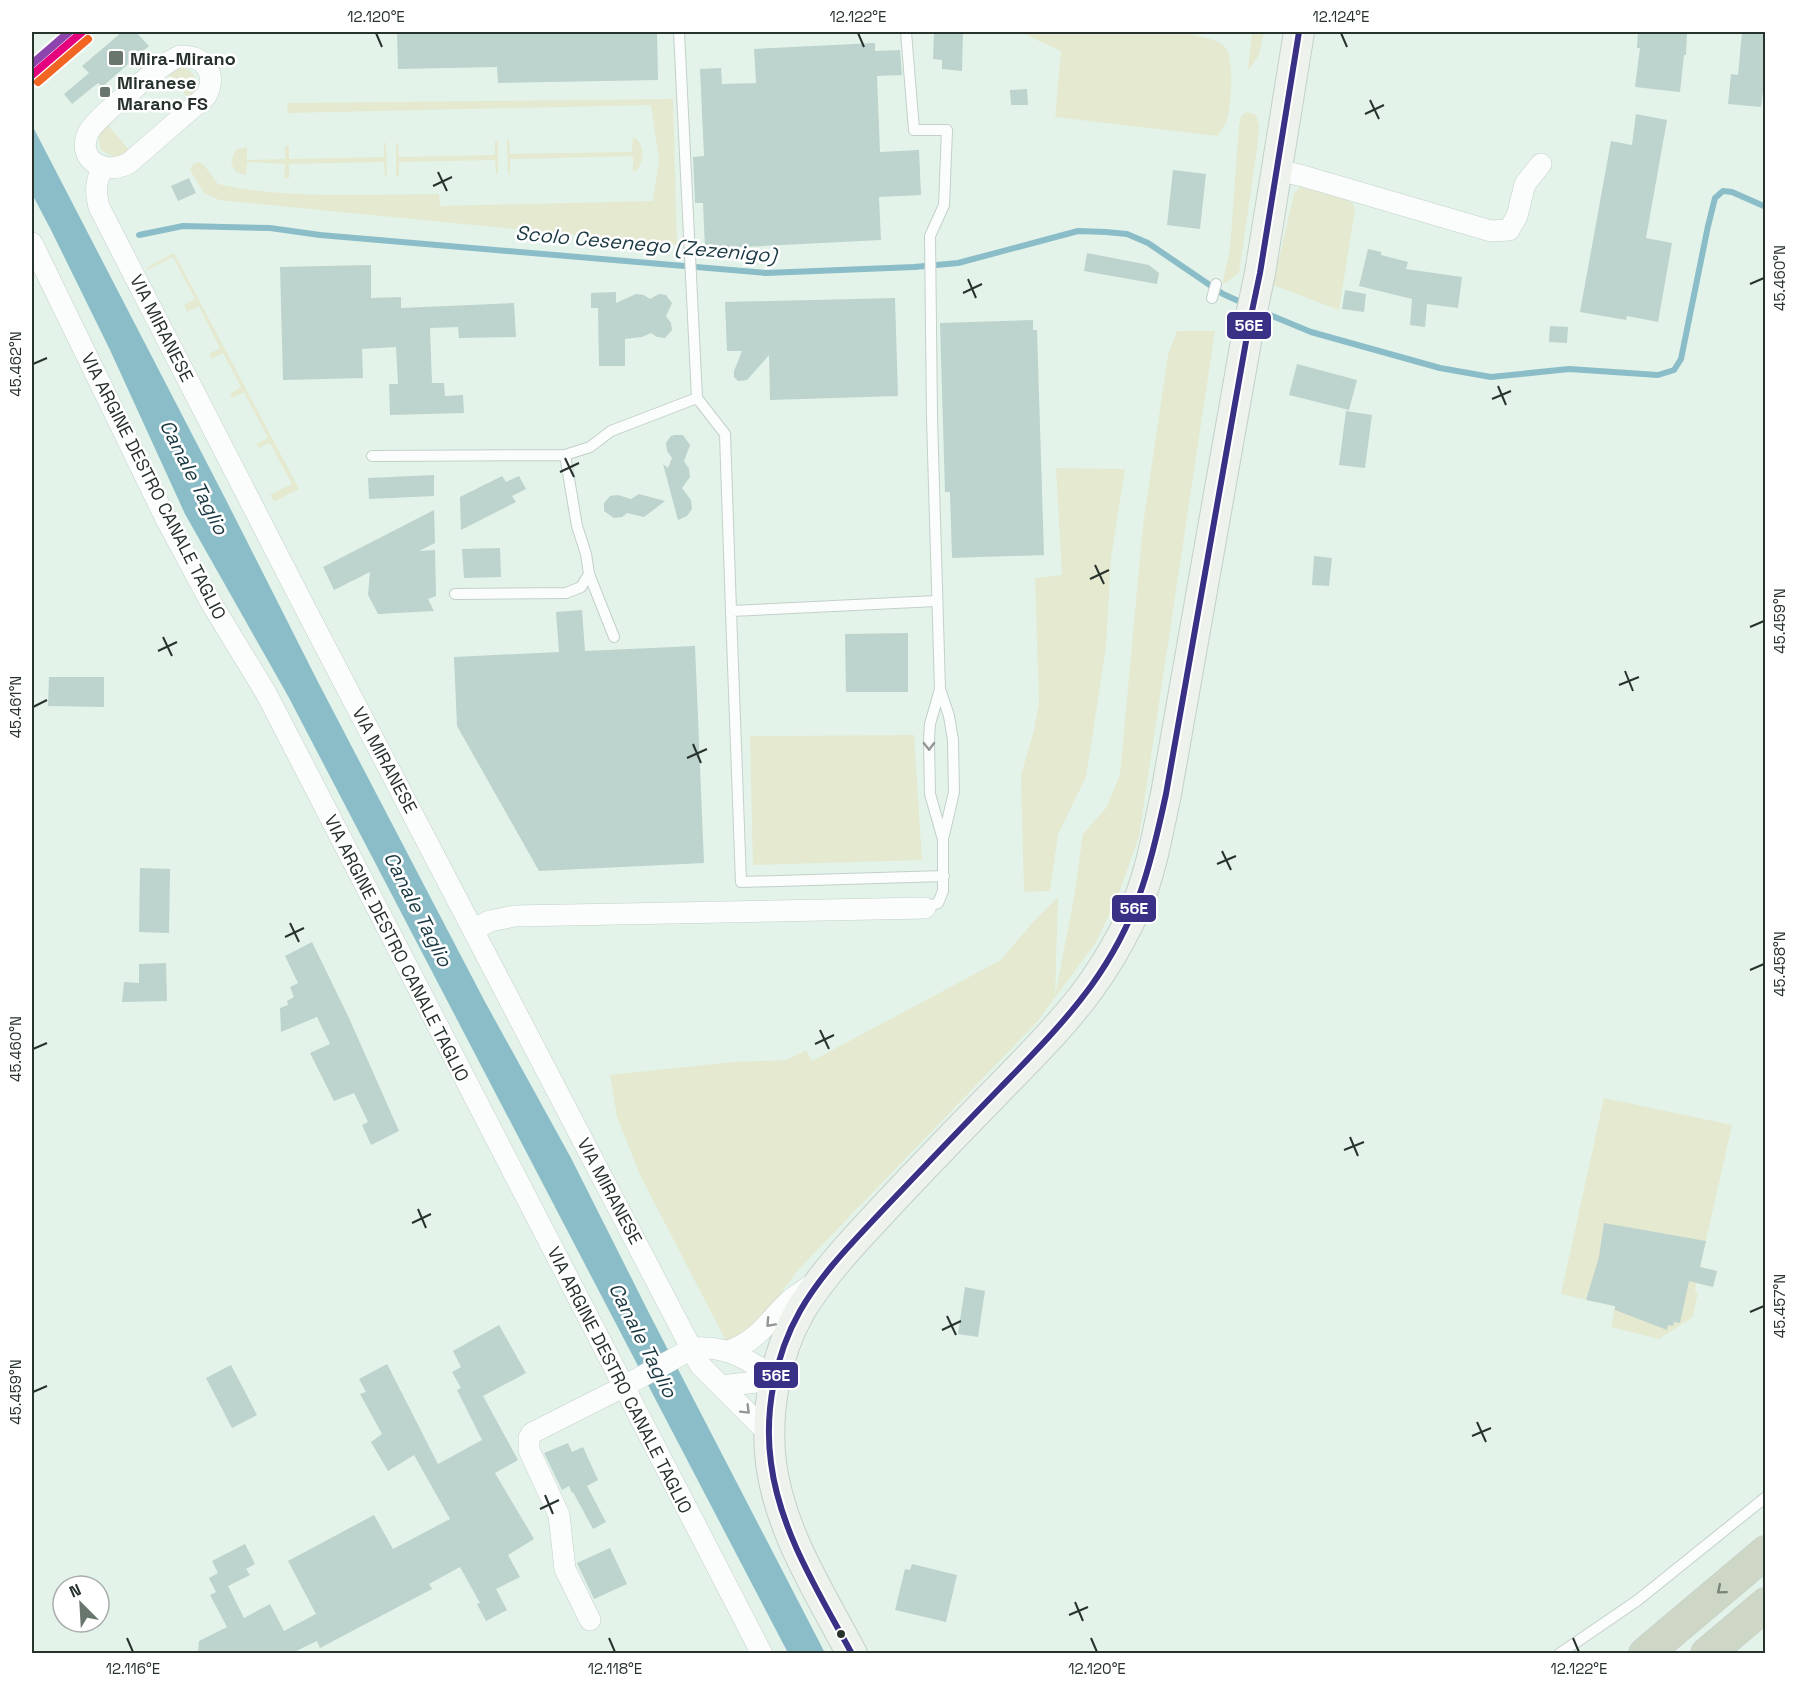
<svg xmlns="http://www.w3.org/2000/svg" width="1797" height="1685" font-family="'Space Grotesk',sans-serif">
<style>
.green{fill:#e4e9cf}
.water{fill:#8bbdc8}
.lines{fill:none;stroke-linecap:round;stroke-linejoin:round}
.stream{stroke:#8bbdc8;stroke-width:6}
.building{fill:#bdd3cd}
.service-casing{stroke:#c3d0c9;stroke-width:12}
.minor-casing{stroke:#c3d0c9;stroke-width:22}
.secondary-casing{stroke:#c3d0c9;stroke-width:32}
.motorway-casing{stroke:#c5ceca;stroke-width:34}
.service{stroke:#fbfdfc;stroke-width:10}
.minor{stroke:#fbfdfc;stroke-width:21}
.secondary{stroke:#edf2ec;stroke-width:30}
.motorway{stroke:#ced7c6;stroke-width:33}
.bus-1-casing{stroke:#fff;stroke-width:10}
.bus-1{stroke:#393185;stroke-width:6}
.rail-1-casing{stroke:#fff;stroke-width:12}
.rail-2-casing{stroke:#fff;stroke-width:12}
.rail-3-casing{stroke:#fff;stroke-width:12}
.rail-1{stroke:#e5007d;stroke-width:8}
.rail-2{stroke:#f26522;stroke-width:8}
.rail-3{stroke:#8e44ad;stroke-width:8}
.oneway{stroke:#919894}
.oneway2{stroke:#7a8479}
.ticks{fill:none;stroke:#27322c;stroke-width:2}
.poi-dot{fill:#69766e;stroke:#fff;stroke-width:2}
.bus-dot{fill:#27322c;stroke:#fff;stroke-width:2}
.labels{text-anchor:middle;dominant-baseline:central;stroke-width:5;stroke-linejoin:round;paint-order:stroke}
.poi-label{font-size:18px;font-weight:bold;fill:#27322c;stroke:#fff;text-anchor:start}
.street-label{font-size:18px;fill:#27322c;stroke:#fff}
.water-label{font-size:20px;font-style:italic;fill:#193842;stroke:#fff}
.line-badge{stroke:#fff;stroke-width:2}
.badge-label{font-size:16px;text-anchor:middle;font-weight:bold;fill:#fff}
.neatline{fill:none;stroke:#27322c;stroke-width:2}
.ticks-label{font-size:15px;text-anchor:middle;fill:#27322c}
</style>
<rect width="100%" height="100%" fill="#e3f3ea"/>
<path class="green" d="M1020 32C1057 31 1204 23 1225 47 1235 57 1231 106 1227 120 1225 125 1221 131 1218 136L1055 117 1061 51Z
M1252 32H1264L1259 55 1248 71Z
M182 67C199 73 200 86 189 99L167 73 176 68Z
M673 99 677 245 219 200 204 193 190 170 192 165 198 162 204 165 218 184C289 200 366 194 439 194L440 206 653 201 659 159 651 105 288 113 287 103Z
M1246 112 1256 115 1259 126 1257 149 1239 273 1222 285 1230 249 1239 126 1241 116Z
M107 124 129 150 119 156H113L102 151C96 139 99 133 107 124Z
M633 137C645 142 645 162 636 171L633 172V156L510 159V174H508L507 140H509L510 154 632 152Z
M495 141H498V174H496L495 160 399 162V176H396V143H398L399 157 495 155Z
M384 143H386L387 176H385L384 162 289 164V178H284L285 164 247 162 246 175 236 172 231 163 234 153 237 149 247 147V160L285 159V146H289V159L384 157Z
M1300 187 1349 201 1353 204 1355 210 1339 310 1273 285 1294 194Z
M174 253 299 489 274 502 270 495 292 484 270 443 259 448 256 444 268 438 244 392 232 398 230 394 241 387 223 353 212 359 209 354 220 348 199 306 187 312 184 305 195 299 173 257 147 270 146 268Z
M1177 331H1215L1139 836 1118 896 1096 942 1037 1022 798 1270 761 1320 750 1331 726 1341 640 1175 617 1117 610 1075 733 1062 787 1060 806 1050 812 1061 1001 960 1033 922 1058 897 1055 996 1074 898 1083 834 1106 808 1120 775 1143 525 1168 355Z
M1056 468 1125 469 1111 558 1106 647 1086 777 1058 834 1050 891 1024 892 1021 775 1034 730 1039 703 1035 578 1062 575Z
M914 735 922 860 753 865 750 736Z
M1604 1098 1732 1125 1700 1267 1717 1271 1713 1287 1696 1283 1695 1291 1698 1292 1693 1317 1659 1339 1611 1327 1615 1306 1561 1294Z"/>
<path class="water" d="M32 125 224 496 318 682 484 1000 571 1158 651 1317 825 1653H788L288 696 185 514 110 350 51 230 32 194Z"/>
<g class="lines">
<path class="stream" d="M139 235 183 226 270 228 320 235 766 273 914 267 958 263 1078 231 1106 232 1127 234 1148 243 1223 294 1245 304
M1260 311 1311 332 1440 368 1491 377 1569 369 1658 375 1674 370 1681 359 1708 226 1715 198 1723 191 1732 192 1766 207"/>
</g>
<path class="building" d="M122 32H136L149 46 102 87 98 83 72 104 64 94 89 73 82 66Z
M397 32H657L658 80 498 83 497 67 398 69Z
M934 32H963L962 71 942 69V60L933 59Z
M1638 32H1687L1686 55H1684L1680 92 1635 87 1640 48H1637Z
M1742 32H1766V66L1761 107 1728 104 1731 74 1738 75Z
M875 43V51L900 50 902 75 877 76 880 152 919 150 921 195 879 197 881 240 705 249 703 203H695L693 157 704 156 700 69 721 68 722 84 756 83 754 49Z
M1027 89 1028 105H1011L1010 90Z
M1636 114 1667 120 1646 238 1672 243 1658 322 1627 316 1626 320 1580 312 1611 141 1632 145Z
M1173 170 1206 174 1200 229 1167 225Z
M189 178 196 193 178 201 171 186Z
M1368 249 1381 252V255L1408 262 1406 269 1462 277 1458 308 1427 304 1425 327 1410 325 1412 299 1359 286Z
M1087 253 1149 265 1159 273 1157 284 1084 271Z
M371 265V298L401 297V308L514 303 516 337 459 338 458 327 430 328 432 383H444L445 396 463 395 464 413 390 415 389 384H398L396 347 362 349 363 378 283 380 280 267Z
M1345 290 1366 294 1364 312 1342 309Z
M616 292V303L636 294 644 295 650 299 659 294 666 295 672 303 666 316 671 323 672 330 665 338 657 337 651 333 642 337 625 339V366H599L598 308H591V293Z
M895 298 898 396 770 400 769 355 747 380 738 381 734 377V371L742 351H727L725 302Z
M1033 320V330H1037L1044 555 952 558 950 492H945L940 323Z
M1550 326 1568 327 1567 343 1549 342Z
M1297 364 1357 380 1349 410 1289 395Z
M1346 411 1372 415 1365 468 1339 465Z
M675 435H683L690 445 684 461 689 469 690 477 682 488 691 500 692 509 687 516 678 520 663 464 668 468 672 458 667 451 666 443 671 436Z
M434 475V496L369 499 368 478Z
M502 476 506 482 519 476 526 489 512 496 516 502 461 530 460 497Z
M639 494 665 501 644 517 627 513 622 517 614 518 604 511V503L610 496 618 495 631 499Z
M434 510 435 543 419 551 435 550 436 596 428 599 434 611 378 614 368 595 370 572 334 590 323 567Z
M500 548 501 577 464 578 462 549Z
M1314 556 1332 558 1329 586 1312 585Z
M582 610 585 651 695 646 704 863 539 871 457 726 454 657 559 652 556 612Z
M908 633V692H846L845 634Z
M49 677H104V707L48 706Z
M140 868 170 869 169 933 139 932Z
M312 942 349 1018 399 1131 371 1145 362 1125 368 1122 354 1093 334 1101 310 1053 330 1044 317 1017 281 1032 280 1008 288 1005 287 1001 294 997 290 987 298 983 285 956Z
M166 963 167 1001 122 1002 124 982 139 983V964Z
M1604 1223 1706 1241 1700 1267 1717 1271 1713 1287 1689 1281 1680 1323 1674 1322 1673 1326 1668 1325 1667 1330 1615 1310V1306L1586 1300 1599 1257Z
M965 1287 985 1291 978 1337 958 1334Z
M499 1325 526 1373 483 1396 518 1460 495 1473 534 1539 508 1555 520 1577 496 1589 507 1610 486 1621 477 1604 480 1603 460 1567 429 1584 432 1589 320 1648 317 1641 292 1653H198L199 1641 227 1627 210 1595 216 1592 209 1578 218 1573 212 1561 245 1544 255 1564 246 1569 250 1575 228 1586 244 1618 270 1604 284 1631 316 1614 288 1561 374 1515 393 1549 450 1519 414 1455 388 1471 371 1442 382 1434 360 1394 366 1392 359 1379 387 1364 438 1464 482 1440 457 1390 461 1388 452 1372 461 1367 453 1351Z
M231 1365 257 1415 232 1428 206 1378Z
M568 1443 572 1452 583 1447 598 1480 587 1486 606 1522 593 1529 573 1492 572 1493 569 1486 562 1490 544 1453Z
M610 1548 627 1584 594 1599 577 1563Z
M912 1564 957 1575 946 1622 895 1610 905 1569 910 1570Z"/>
<g class="lines">
<g class="service-casing">
<path id="service" d="M679 32 697 398 725 434 731 611
M906 32 914 130H947L944 205 930 236 932 418 940 689 949 716 953 740 954 792 943 839V891L938 903 925 908
M1212 298 1216 284
M372 456 565 455 590 447 611 431 697 398
M589 574 614 637
M455 594 566 593 581 587 589 574 586 554 577 526 565 455
M936 601 731 611 741 882 944 876
M940 689 930 724 929 739 930 794 942 836
M1559 1654 1638 1600 1766 1497"/>
</g>
<g class="minor-casing">
<path id="minor" d="M180 56C205 55 218 74 206 96L129 163C106 176 76 161 88 133 95 118 164 62 180 56Z
M102 168C96 182 95 191 99 207L304 606 700 1365 770 1435
M1277 170 1303 176 1491 231 1509 230 1517 216 1525 184 1541 164
M32 243 165 517 210 601 266 693 762 1654
M474 929 490 921 515 916 925 908
M728 1351C758 1341 767 1322 789 1301 795 1296 802 1292 808 1287
M721 1386 756 1382 775 1377
M590 1620 565 1569 559 1515 529 1450V1438L532 1433 623 1387 693 1348C728 1345 747 1360 775 1377"/>
</g>
<g class="secondary-casing">
<path id="secondary" d="M852 1654C820 1593 780 1532 771 1463 765 1413 775 1355 800 1311 822 1275 852 1243 880 1213 917 1173 955 1134 993 1095 1023 1064 1055 1033 1082 998 1103 971 1125 934 1138 902 1152 868 1158 830 1166 794L1248 330 1260 273 1299 32"/>
</g>
<g class="motorway-casing">
<path id="motorway" d="M1645 1654 1766 1552
M1707 1654 1766 1604"/>
</g>
<use href="#service" class="service"/>
<use href="#minor" class="minor"/>
<use href="#secondary" class="secondary"/>
<use href="#motorway" class="motorway"/>
<g class="bus-1-casing">
<path id="bus-1" d="M852 1654C819 1593 780 1532 771 1463 764 1412 775 1355 800 1311 821 1274 852 1243 880 1213 920 1171 960 1129 1000 1088 1032 1055 1064 1023 1091 986 1137 922 1150 869 1166 794L1248 330 1260 273 1299 32"/>
</g>
<use href="#bus-1" class="bus-1"/>
<g class="rail-1-casing">
<path id="rail-1" d="M32 75 82 32"/>
</g>
<g class="rail-2-casing">
<path id="rail-2" d="M38 82 88 39"/>
</g>
<g class="rail-3-casing">
<path id="rail-3" d="M32 64 69 32"/>
</g>
<use href="#rail-1" class="rail-1"/>
<use href="#rail-2" class="rail-2"/>
<use href="#rail-3" class="rail-3"/>
</g>
<defs><path id="oneway-chevron" d="M-2-3.5L2.5 0L-2 3.5" fill="none" stroke-width="1.6" stroke-linecap="round" stroke-linejoin="round" transform="scale(1.5)"/></defs>
<g class="oneway">
<use href="#oneway-chevron" transform="translate(929 746) rotate(89)"/>
<use href="#oneway-chevron" transform="translate(770 1323) rotate(133)"/>
<use href="#oneway-chevron" transform="translate(746 1410) rotate(45)"/>
</g>
<use class="oneway2" href="#oneway-chevron" transform="translate(1721 1590) rotate(140)"/>
<path class="ticks" d="M376 33 382 47M858 33 864 47M1341 33 1347 47M1370 100 1379 119M1365 114 1384 105M438 172 447 191M433 186 452 177M968 279 976 298M1750 284 1764 278M963 293 982 284M33 364 47 358M1498 386 1506 405M1492 399 1511 391M565 458 574 477M560 472 579 463M1095 565 1104 584M1090 579 1109 570M1750 627 1764 621M163 637 172 656M158 651 177 642M1625 671 1633 691M1619 685 1639 677M33 707 47 700M693 744 701 763M687 758 707 749M1222 851 1231 870M1217 864 1236 856M290 923 299 942M285 937 304 928M1750 970 1764 964M820 1030 829 1049M815 1044 834 1035M33 1049 47 1043M1350 1137 1358 1156M1344 1150 1364 1142M418 1209 426 1228M412 1223 431 1214M1750 1312 1764 1306M947 1316 956 1335M942 1330 961 1321M33 1392 47 1386M1477 1422 1486 1442M1472 1436 1491 1428M545 1495 553 1514M540 1509 559 1500M1075 1602 1083 1621M1069 1615 1088 1607M127 1638 133 1652M609 1638 615 1652M1091 1638 1097 1652M1573 1638 1579 1652"/>
<g class="poi-dot">
<rect x="108" y="50" width="16" height="16" rx="3"/>
<rect x="99" y="86" width="12" height="12" rx="3"/>
</g>
<circle class="bus-dot" cx="841" cy="1634" r="5"/>
<g class="labels">
<g class="poi-label">
<text x="130" y="58">Mira-Mirano</text>
<text x="117" y="82">Miranese<tspan x="117" dy="21">Marano FS</tspan></text>
</g>
<g class="street-label">
<text transform="translate(162 328) rotate(63)">VIA MIRANESE</text>
<text transform="translate(154 486) rotate(63)">VIA ARGINE DESTRO CANALE TAGLIO</text>
<text transform="translate(385 760) rotate(62)">VIA MIRANESE</text>
<text transform="translate(397 948) rotate(63)">VIA ARGINE DESTRO CANALE TAGLIO</text>
<text transform="translate(610 1191) rotate(62)">VIA MIRANESE</text>
<text transform="translate(620 1380) rotate(63)">VIA ARGINE DESTRO CANALE TAGLIO</text>
</g>
<g class="water-label">
<text transform="translate(646 244) rotate(5)">Scolo Cesenego (Zezenigo)</text>
<text transform="translate(194 477) rotate(63)">Canale Taglio</text>
<text transform="translate(418 909) rotate(63)">Canale Taglio</text>
<text transform="translate(643 1340) rotate(63)">Canale Taglio</text>
</g>
</g>
<g class="line-badge">
<rect x="1226" y="311" width="46" height="29" rx="6" fill="#393185"/>
<rect x="1111" y="894" width="46" height="29" rx="6" fill="#393185"/>
<rect x="753" y="1361" width="46" height="28" rx="6" fill="#393185"/>
</g>
<g class="badge-label">
<text x="1249" y="331">56E</text>
<text x="1134" y="914">56E</text>
<text x="776" y="1381">56E</text>
</g>
<rect width="1797" height="1685" fill="none" stroke="#ffffff" stroke-width="66"/>
<g transform="translate(81 1604) rotate(336)"><circle r="28" fill="#ffffff" stroke="#a9adab" stroke-width="1.5"/>
<path d="M0-4.5L10 22L0 15L-10 22Z" fill="#69766e"/>
<text y="-9" font-size="16" font-weight="bold" text-anchor="middle" fill="#27322c">N</text>
</g>
<rect x="33" y="33" width="1731" height="1619" class="neatline"/>
<g class="ticks-label">
<text x="376" y="22">12.120°E</text>
<text x="858" y="22">12.122°E</text>
<text x="1341" y="22">12.124°E</text>
<text transform="translate(1780 278) rotate(-90)" y="5">45.460°N</text>
<text transform="translate(16 364) rotate(-90)" y="5">45.462°N</text>
<text transform="translate(1780 621) rotate(-90)" y="5">45.459°N</text>
<text transform="translate(16 707) rotate(-90)" y="5">45.461°N</text>
<text transform="translate(1780 964) rotate(-90)" y="5">45.458°N</text>
<text transform="translate(16 1049) rotate(-90)" y="5">45.460°N</text>
<text transform="translate(1780 1306) rotate(-90)" y="5">45.457°N</text>
<text transform="translate(16 1392) rotate(-90)" y="5">45.459°N</text>
<text x="133" y="1674">12.116°E</text>
<text x="615" y="1674">12.118°E</text>
<text x="1097" y="1674">12.120°E</text>
<text x="1579" y="1674">12.122°E</text>
</g>
</svg>
